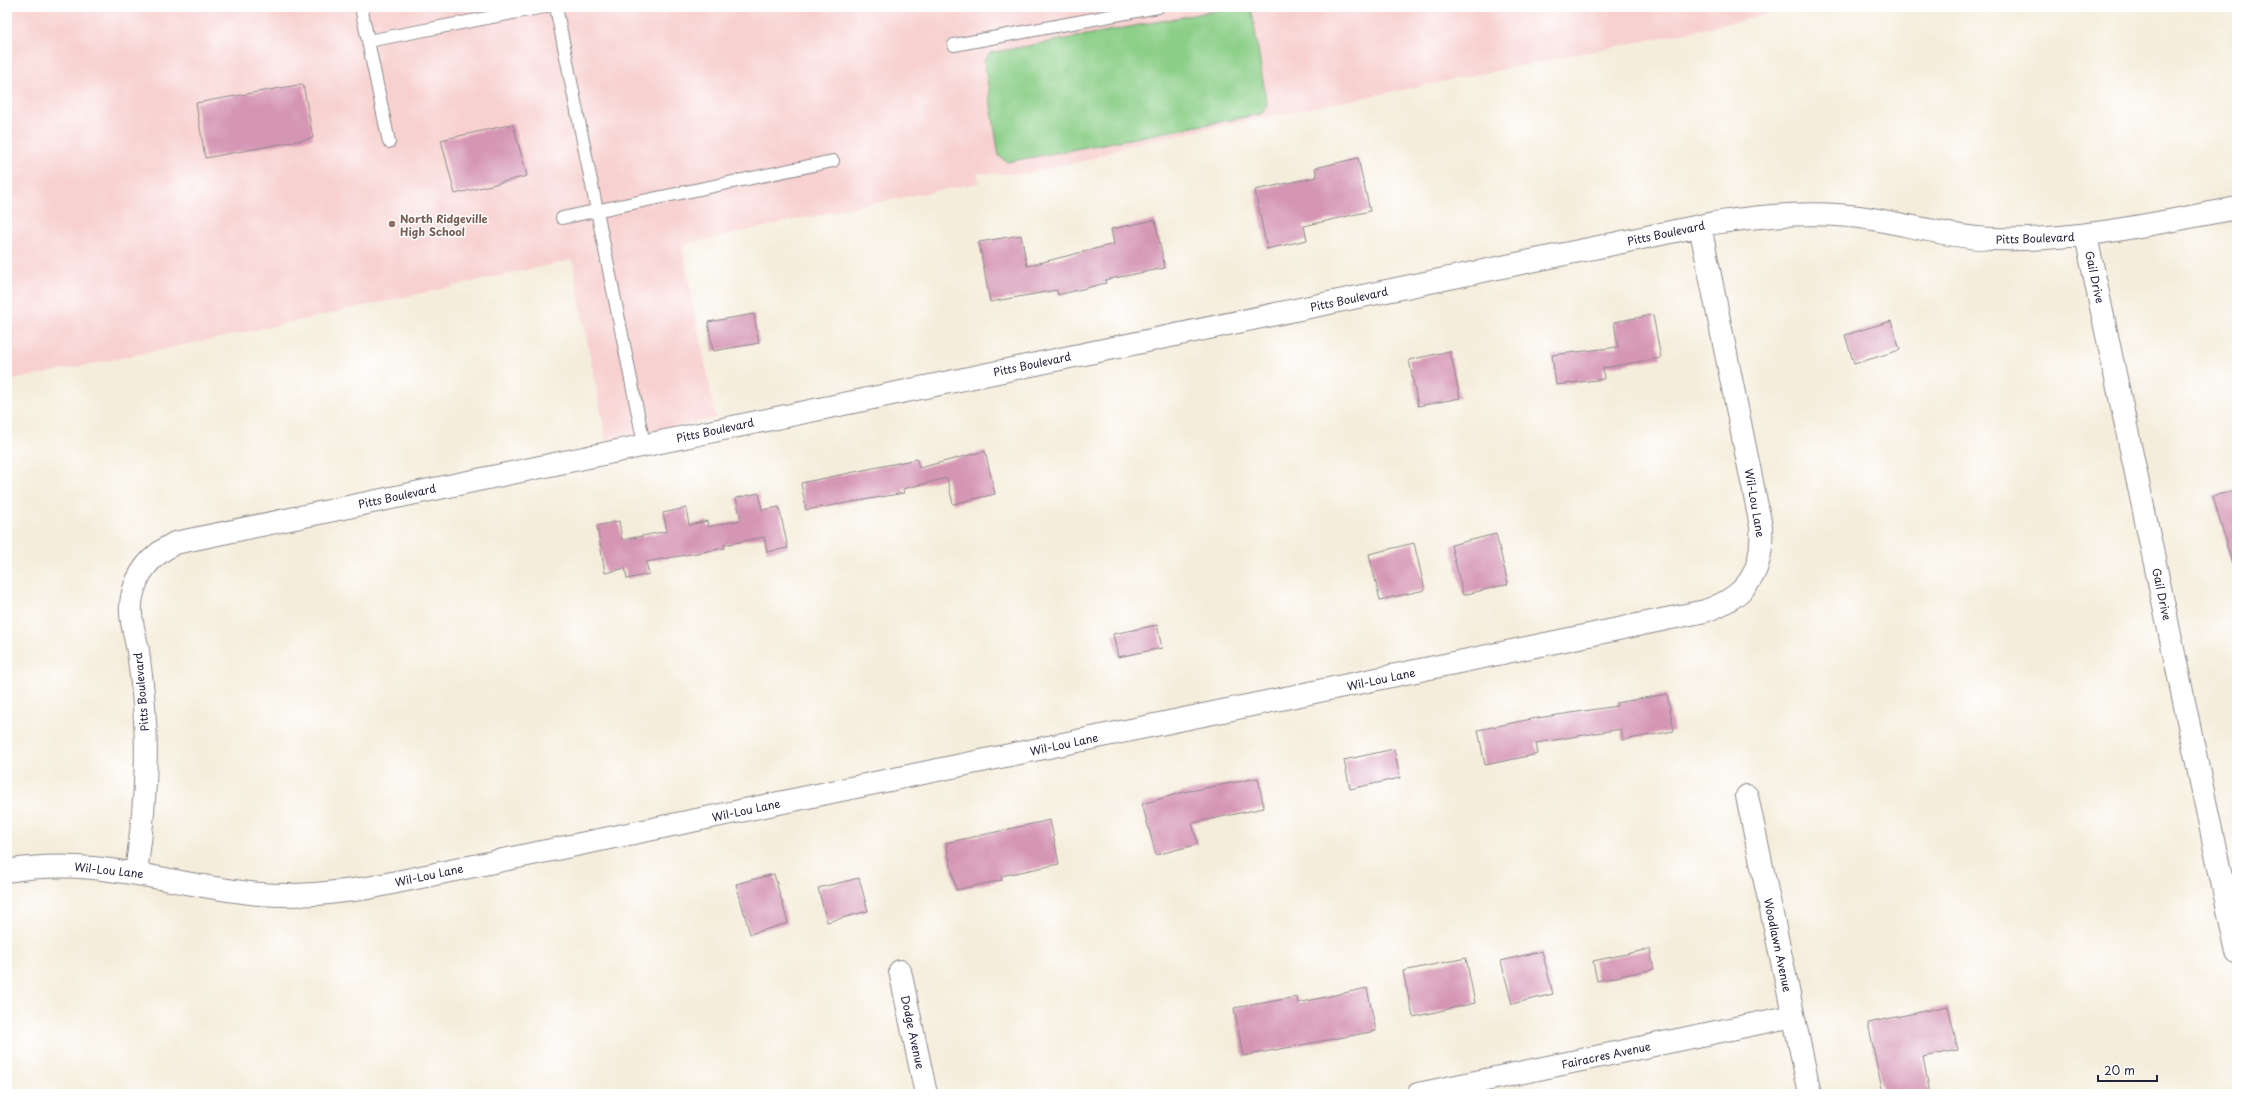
<svg xmlns="http://www.w3.org/2000/svg" width="2244" height="1101" font-family="'Playpen Sans',sans-serif">
<style>
.built{fill:#f7d0cf}
.green{fill:#8ccf88;stroke:#577862}
.building{fill:#d596b4}
.lines{fill:none;stroke-linecap:round;stroke-linejoin:round}
.lane-casing{stroke:#8c888b;stroke-width:14}
.street-casing{stroke:#8c888b;stroke-width:24}
.lane{stroke:#fff;stroke-width:12}
.street{stroke:#fff;stroke-width:22}
.education-dot{fill:#8d6e63;stroke:#fff;stroke-width:1.5}
.labels{text-anchor:middle;dominant-baseline:central;stroke-width:3;stroke-linejoin:round;paint-order:stroke}
.education-label{font-size:11px;font-weight:bold;fill:#785e54;stroke:#fff;text-anchor:start}
.street-label{font-size:11px;fill:#22223b;stroke:#fff}
</style>
<rect width="100%" height="100%" fill="#fff"/>
<filter id="ink" filterUnits="userSpaceOnUse"><feTurbulence type="fractalNoise" baseFrequency=".025" numOctaves="2"/><feDisplacementMap in="SourceGraphic" scale="8" xChannelSelector="R" yChannelSelector="G"/><feConvolveMatrix kernelMatrix="1 2 1 2 8 2 1 2 1" color-interpolation-filters="sRGB"/></filter>
<filter id="wash" filterUnits="userSpaceOnUse"><feTurbulence type="fractalNoise" baseFrequency=".012" numOctaves="4" result="noise"/><feDisplacementMap in="SourceGraphic" scale="16" xChannelSelector="R" yChannelSelector="G"/><feGaussianBlur stdDeviation="0.9" result="paint"/><feColorMatrix in="noise" values="0 0 0 0 0 0 0 0 0 0 0 0 0 0 0 0 0 1.4 0 .05"/><feComposite in="paint" operator="in"/></filter>
<g filter="url(#wash)">
<rect width="100%" height="100%" fill="#f5eddb"/>
<path class="built" d="M7 7H1801L1698 30 1124 146 1088 160 1022 174 977 173 979 183 873 203 682 245 716 418 606 441 572 260 220 338 7 381Z"/>
<path class="green" d="M1236 7H1245L1252 12 1267 106 1261 114 1007 162 999 156 984 61 990 53Z"/>
<g id="blocks">
<path class="building" d="M303 84 313 138 205 158 196 103Z
M513 124 527 176 455 194 441 140Z
M1358 158 1370 211 1304 226 1307 240 1267 249 1255 190 1317 177 1315 168Z
M1155 220 1165 268 1105 280 1106 283 1058 295 1057 290 990 302 979 242 1021 235 1027 266 1114 244 1111 229Z
M754 314 759 343 713 351 708 322Z
M1653 315 1661 358 1603 368 1604 379 1556 385 1552 355 1618 347 1614 322Z
M1891 321 1900 350 1854 364 1845 335Z
M1450 351 1460 398 1418 406 1409 360Z
M985 451 995 494 953 504 947 478 903 489 904 493 806 510 801 483 917 459 919 468Z
M2237 490V563L2232 564 2213 496Z
M759 493 762 510 779 507 788 548 767 552 764 537 724 545 725 548 646 562 649 574 627 579 625 568 605 573 597 526 619 521 622 540 667 531 663 513 686 508 689 525 707 521 708 527 741 520 736 498Z
M1496 534 1508 584 1463 595 1451 545Z
M1414 543 1425 590 1380 600 1369 554Z
M1157 625 1162 648 1118 657 1113 634Z
M1667 694 1674 731 1623 740 1621 729 1536 743 1538 754 1485 765 1478 730 1531 719 1617 706 1616 703Z
M1394 749 1400 778 1350 789 1344 760Z
M1258 778 1264 808 1192 823 1198 844 1156 855 1142 804 1184 792Z
M1050 820 1059 864 1001 876 1002 880 956 890 946 843Z
M774 874 788 923 750 934 736 884Z
M859 878 868 911 827 922 818 888Z
M1650 949 1654 969 1597 981 1593 961Z
M1542 951 1553 994 1512 1004 1501 961Z
M1466 958 1475 1003 1413 1017 1403 971Z
M1367 988 1376 1031 1243 1056 1234 1008 1297 997 1298 1003Z
M1948 1006 1958 1050 1923 1057 1930 1094H1883L1868 1023Z"/>
</g>
</g>
<g filter="url(#ink)">
<use href="#blocks" fill-opacity="0" stroke="#8c888b" stroke-width="1"/>
<g class="lines">
<g class="lane-casing">
<path id="lane" d="M361 7 368 41 544 7
M556 7 644 444
M368 41 389 142
M954 45 1158 7
M562 218 833 161"/>
</g>
<g class="street-casing">
<path id="street" d="M2086 236 2237 953
M1747 796 1810 1094
M7 871C98 855 172 886 260 894 297 897 332 893 368 888L1705 611C1748 596 1764 571 1761 526L1700 226
M136 872C144 817 149 762 144 706 143 688 140 669 138 651 135 634 128 615 132 597 137 571 152 555 175 543L1714 223C1767 215 1820 210 1873 219 1913 226 1952 237 1992 239 2075 242 2156 223 2237 208
M900 971 926 1094
M1418 1094 1793 1016"/>
</g>
<use href="#lane" class="lane"/>
<use href="#street" class="street"/>
</g>
</g>
<circle class="education-dot" cx="392" cy="224" r="4"/>
<g class="labels">
<g class="education-label">
<text x="400" y="218">North Ridgeville<tspan x="400" dy="13">High School</tspan></text>
</g>
<g class="street-label">
<text transform="translate(1666 233) rotate(-12)">Pitts Boulevard</text>
<text transform="translate(2035 238) rotate(-2)">Pitts Boulevard</text>
<text transform="translate(2095 277) rotate(78)">Gail Drive</text>
<text transform="translate(1349 299) rotate(-12)">Pitts Boulevard</text>
<text transform="translate(1032 364) rotate(-12)">Pitts Boulevard</text>
<text transform="translate(715 430) rotate(-12)">Pitts Boulevard</text>
<text transform="translate(397 496) rotate(-12)">Pitts Boulevard</text>
<text transform="translate(1755 503) rotate(80)">Wil-Lou Lane</text>
<text transform="translate(2162 594) rotate(78)">Gail Drive</text>
<text transform="translate(1381 679) rotate(-12)">Wil-Lou Lane</text>
<text transform="translate(141 692) rotate(-95)">Pitts Boulevard</text>
<text transform="translate(1064 744) rotate(-12)">Wil-Lou Lane</text>
<text transform="translate(746 810) rotate(-12)">Wil-Lou Lane</text>
<text transform="translate(109 870) rotate(6)">Wil-Lou Lane</text>
<text transform="translate(429 875) rotate(-12)">Wil-Lou Lane</text>
<text transform="translate(1778 945) rotate(78)">Woodlawn Avenue</text>
<text transform="translate(913 1032) rotate(78)">Dodge Avenue</text>
<text transform="translate(1606 1055) rotate(-12)">Fairacres Avenue</text>
</g>
</g>
<rect width="2244" height="1101" fill="none" stroke="#fff" stroke-width="24"/>
<path d="M2098 1075v6h59v-6" fill="none" stroke="#22223b" stroke-width="2"/>
<text x="2104" y="1075" font-size="12" fill="#22223b" stroke="#ffffff" stroke-width="3" paint-order="stroke">20 m</text>
</svg>
